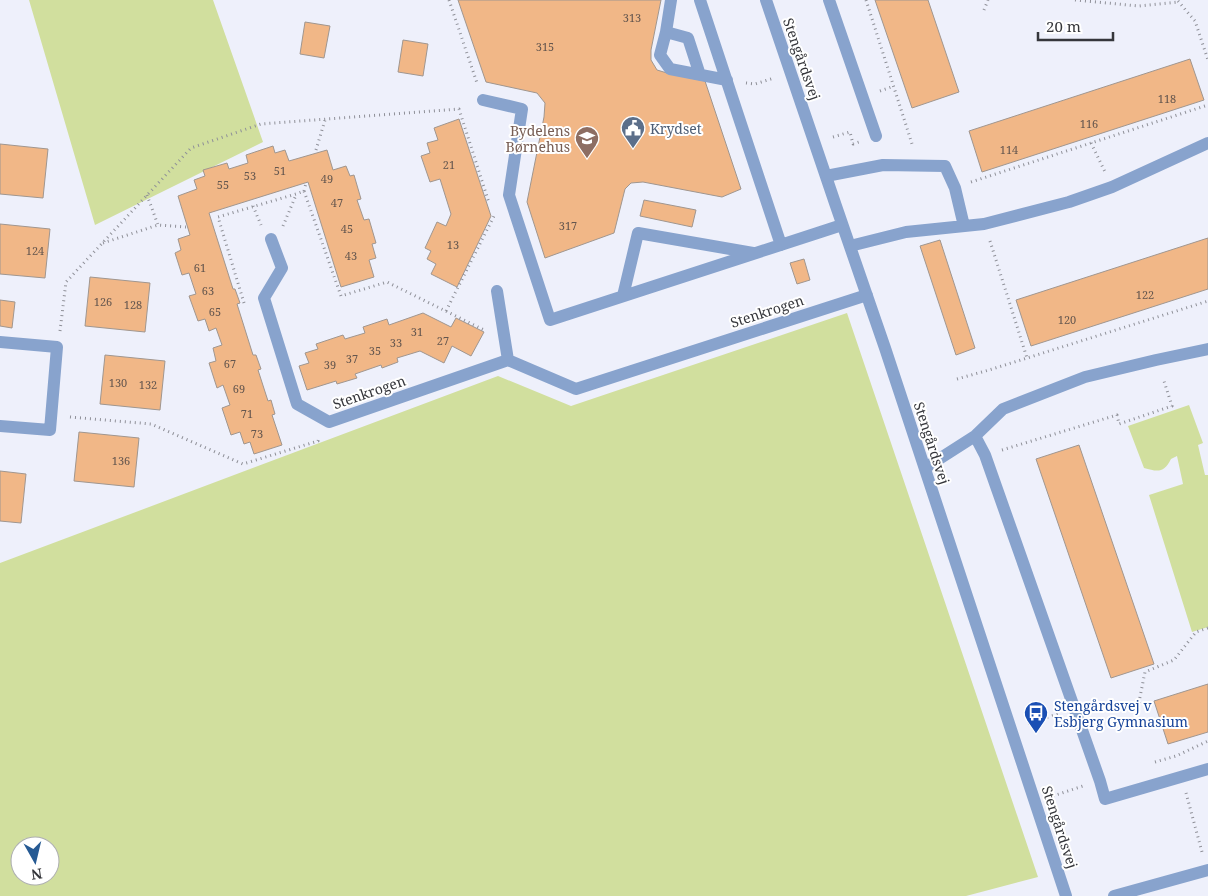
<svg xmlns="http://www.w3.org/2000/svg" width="1208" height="896" font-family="'Noto Serif',serif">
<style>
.green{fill:#d1df9e;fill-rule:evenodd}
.building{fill:#f1b787;stroke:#a0968f}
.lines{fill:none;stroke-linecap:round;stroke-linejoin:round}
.path{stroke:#8f9098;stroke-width:3;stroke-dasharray:1 4;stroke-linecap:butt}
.minor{stroke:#88a3cd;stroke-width:12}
.labels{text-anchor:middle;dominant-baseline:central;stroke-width:4;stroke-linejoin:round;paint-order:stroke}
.number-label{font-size:11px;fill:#64564e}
.street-label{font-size:14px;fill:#35363b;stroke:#fff}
.service-label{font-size:14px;fill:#4e5e75;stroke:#fff;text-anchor:start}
.education-label{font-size:14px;fill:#785e54;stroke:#fff;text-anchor:end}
.transit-label{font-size:14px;fill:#164399;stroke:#fff;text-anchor:start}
</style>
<rect width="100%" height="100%" fill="#eef0fb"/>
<path class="green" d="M29 0H213L263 142 95 225Z
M847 313 1038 877 966 896H0V563L498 376 571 406ZM20 846H50V876H20Z
M1189 405 1203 443 1198 445 1205 475H1208V627L1192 632 1149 495 1183 484 1177 456 1171 459C1164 473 1158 472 1144 468L1128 426Z"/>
<path class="building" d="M458 0H661L651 50V60L657 70 667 73 705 81 741 189 722 197 643 182 631 183 625 189 614 233 545 258 527 202 544 117 545 103 537 93 486 82Z
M875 0H928L959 92 912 108Z
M305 22 330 26 324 58 300 54Z
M403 40 428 44 423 76 398 72Z
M1190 59 1204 100 982 172 969 131Z
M459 119 491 216 457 287 431 274 436 264 427 259 431 251 425 248 437 222 446 226 451 214 440 179 430 182 421 156 430 153 427 143 438 140 434 128Z
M0 144 48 149 43 198 0 194Z
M273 146 275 153 285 150 289 161 327 150 333 170 346 166 350 176 354 175 361 199 357 200 364 220 369 219 376 243 372 244 376 258 369 260 374 277 341 287 308 182 209 213 233 289H235L240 303 237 304 253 355H256L261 369 258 370 268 401 271 400 275 414 272 415 282 445 254 454 250 442 244 444 240 432 231 435 222 408 230 405 223 385 217 388 209 363 216 361 213 348 222 345 216 328 209 331 205 319 198 321 189 296 196 294 189 273 182 275 175 253 181 250 178 239 190 235 178 196 197 189 194 180 205 176 203 170 227 163 229 169 248 163 246 155Z
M644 200 696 210 692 227 640 216Z
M0 224 50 229 45 278 0 274Z
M1208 238V289L1031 346 1016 300Z
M940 240 975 348 956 355 920 246Z
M804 259 810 280 797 284 790 263Z
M90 277 150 283 145 332 85 326Z
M0 300 15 302 12 328 0 326Z
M423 313 451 327 456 318 484 332 471 356 452 346 444 363 420 351 397 358 398 362 382 368 381 365 355 374 357 378 337 384 336 381 307 390 299 366 309 363 305 353 318 349 316 344 343 335 345 339 365 333 363 327 387 319 389 325Z
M105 355 165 361 160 410 100 404Z
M79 432 139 438 134 487 74 481Z
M1079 445 1154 664 1111 678 1036 459Z
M0 471 26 474 21 523 0 521Z
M1208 684V732L1168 744 1154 701Z"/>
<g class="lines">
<path class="path" d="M449 0 477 83
M866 0 913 147
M1075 0 1139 6 1179 2
M1178 1 1195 21 1208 60
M984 10 988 0
M746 83 755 84 774 78
M880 91 894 86
M833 137 850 132 853 144 859 142
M1091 143 1105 172
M316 150 325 120
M971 182 1208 105
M304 191 306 183
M147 195 158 225
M253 206 261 225
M283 226 296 195
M990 241 1027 358
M103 243 158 225 186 227
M244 303 218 217 296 194 304 191 341 296 387 282 484 330
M446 311 494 216 493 213
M60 331 66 282 191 148 261 124 459 109 489 203
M957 379 989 370 1208 301
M70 417 151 424 243 464 318 441 319 438
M1002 450 1117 415 1119 424 1172 406 1163 378
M1094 709 1118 708 1139 702 1145 672 1174 660 1196 632 1208 628
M1028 723 1058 714
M1155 762 1176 756 1208 741
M1186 793 1202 852
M1053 796 1083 786"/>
<path class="minor" d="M671 0 666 32 660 55 670 69 727 80
M700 0 781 245
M766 0 836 206 885 348 1066 896
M829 0 876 136
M666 32 688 38 700 75
M483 100 522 109 509 195 550 320 842 225
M826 176 883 165 945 166 955 188 964 226
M271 239 282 268 264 298 297 404 329 422 508 360 576 389 867 295
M850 246 906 232 984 224 1069 202 1112 187 1208 143
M497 291 508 360
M623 296 638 233 753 253
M0 342 57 347 50 430 0 426
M975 436 985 455 1100 781 1105 799 1208 769
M925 468 975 436 1003 409 1085 377 1156 360 1208 349
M1114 896 1208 870"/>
</g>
<defs>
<g id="civic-pin" transform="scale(1.25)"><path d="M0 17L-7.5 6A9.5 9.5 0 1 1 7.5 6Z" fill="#5c6f8a" stroke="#fff"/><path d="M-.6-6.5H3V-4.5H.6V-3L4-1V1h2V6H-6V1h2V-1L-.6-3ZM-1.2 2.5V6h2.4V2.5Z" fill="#fff"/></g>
<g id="school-pin" transform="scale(1.25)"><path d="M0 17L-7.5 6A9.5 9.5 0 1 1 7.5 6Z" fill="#8d6e63" stroke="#fff"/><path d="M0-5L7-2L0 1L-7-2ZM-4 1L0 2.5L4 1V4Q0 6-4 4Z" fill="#fff"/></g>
<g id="bus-pin" transform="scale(1.25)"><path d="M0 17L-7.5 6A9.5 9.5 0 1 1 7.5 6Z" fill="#1a4fb4" stroke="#fff"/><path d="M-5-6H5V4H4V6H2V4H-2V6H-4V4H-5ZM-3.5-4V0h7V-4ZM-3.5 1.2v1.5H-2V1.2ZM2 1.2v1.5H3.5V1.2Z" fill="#fff"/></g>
</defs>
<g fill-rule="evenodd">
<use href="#civic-pin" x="633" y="128"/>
<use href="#school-pin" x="587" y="138"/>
<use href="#bus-pin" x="1036" y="713"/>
</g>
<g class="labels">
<g class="number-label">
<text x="632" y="17">313</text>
<text x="545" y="46">315</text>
<text x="1167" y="98">118</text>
<text x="1089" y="123">116</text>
<text x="1009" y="149">114</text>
<text x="449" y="164">21</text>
<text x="280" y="170">51</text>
<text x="250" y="175">53</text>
<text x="327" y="178">49</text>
<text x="223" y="184">55</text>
<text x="337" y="202">47</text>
<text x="568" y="225">317</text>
<text x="347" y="228">45</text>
<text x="453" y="244">13</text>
<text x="35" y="250">124</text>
<text x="351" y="255">43</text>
<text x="200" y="267">61</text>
<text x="208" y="290">63</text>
<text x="1145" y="294">122</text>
<text x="103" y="301">126</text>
<text x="133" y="304">128</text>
<text x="215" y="311">65</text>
<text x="1067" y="319">120</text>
<text x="417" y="331">31</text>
<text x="443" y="340">27</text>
<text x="396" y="342">33</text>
<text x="375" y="350">35</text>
<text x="352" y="358">37</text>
<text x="230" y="363">67</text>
<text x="330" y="364">39</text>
<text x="118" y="382">130</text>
<text x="148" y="384">132</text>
<text x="239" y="388">69</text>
<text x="247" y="413">71</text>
<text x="257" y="433">73</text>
<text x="121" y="460">136</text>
</g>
<g class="street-label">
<text transform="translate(802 59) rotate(71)">Stengårdsvej</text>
<text transform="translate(767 311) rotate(-18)">Stenkrogen</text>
<text transform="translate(369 392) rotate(-19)">Stenkrogen</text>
<text transform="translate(932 443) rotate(72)">Stengårdsvej</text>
<text transform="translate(1060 827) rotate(72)">Stengårdsvej</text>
</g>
<g class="service-label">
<text x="650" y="128">Krydset</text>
</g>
<g class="education-label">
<text x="570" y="130">Bydelens<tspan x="570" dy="16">Børnehus</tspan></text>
</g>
<g class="transit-label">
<text x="1054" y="705">Stengårdsvej v<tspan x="1054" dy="16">Esbjerg Gymnasium</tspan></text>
</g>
</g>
<g transform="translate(35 861) rotate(172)"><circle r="24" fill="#ffffff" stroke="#aeafb1"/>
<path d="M0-4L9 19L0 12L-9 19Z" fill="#265a93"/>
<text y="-8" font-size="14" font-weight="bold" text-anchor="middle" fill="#35363b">N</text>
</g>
<path d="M1038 32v8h75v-8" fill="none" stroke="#35363b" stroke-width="2.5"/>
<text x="1046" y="32" font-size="15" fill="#35363b" stroke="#ffffff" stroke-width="4" paint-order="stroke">20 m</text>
</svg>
